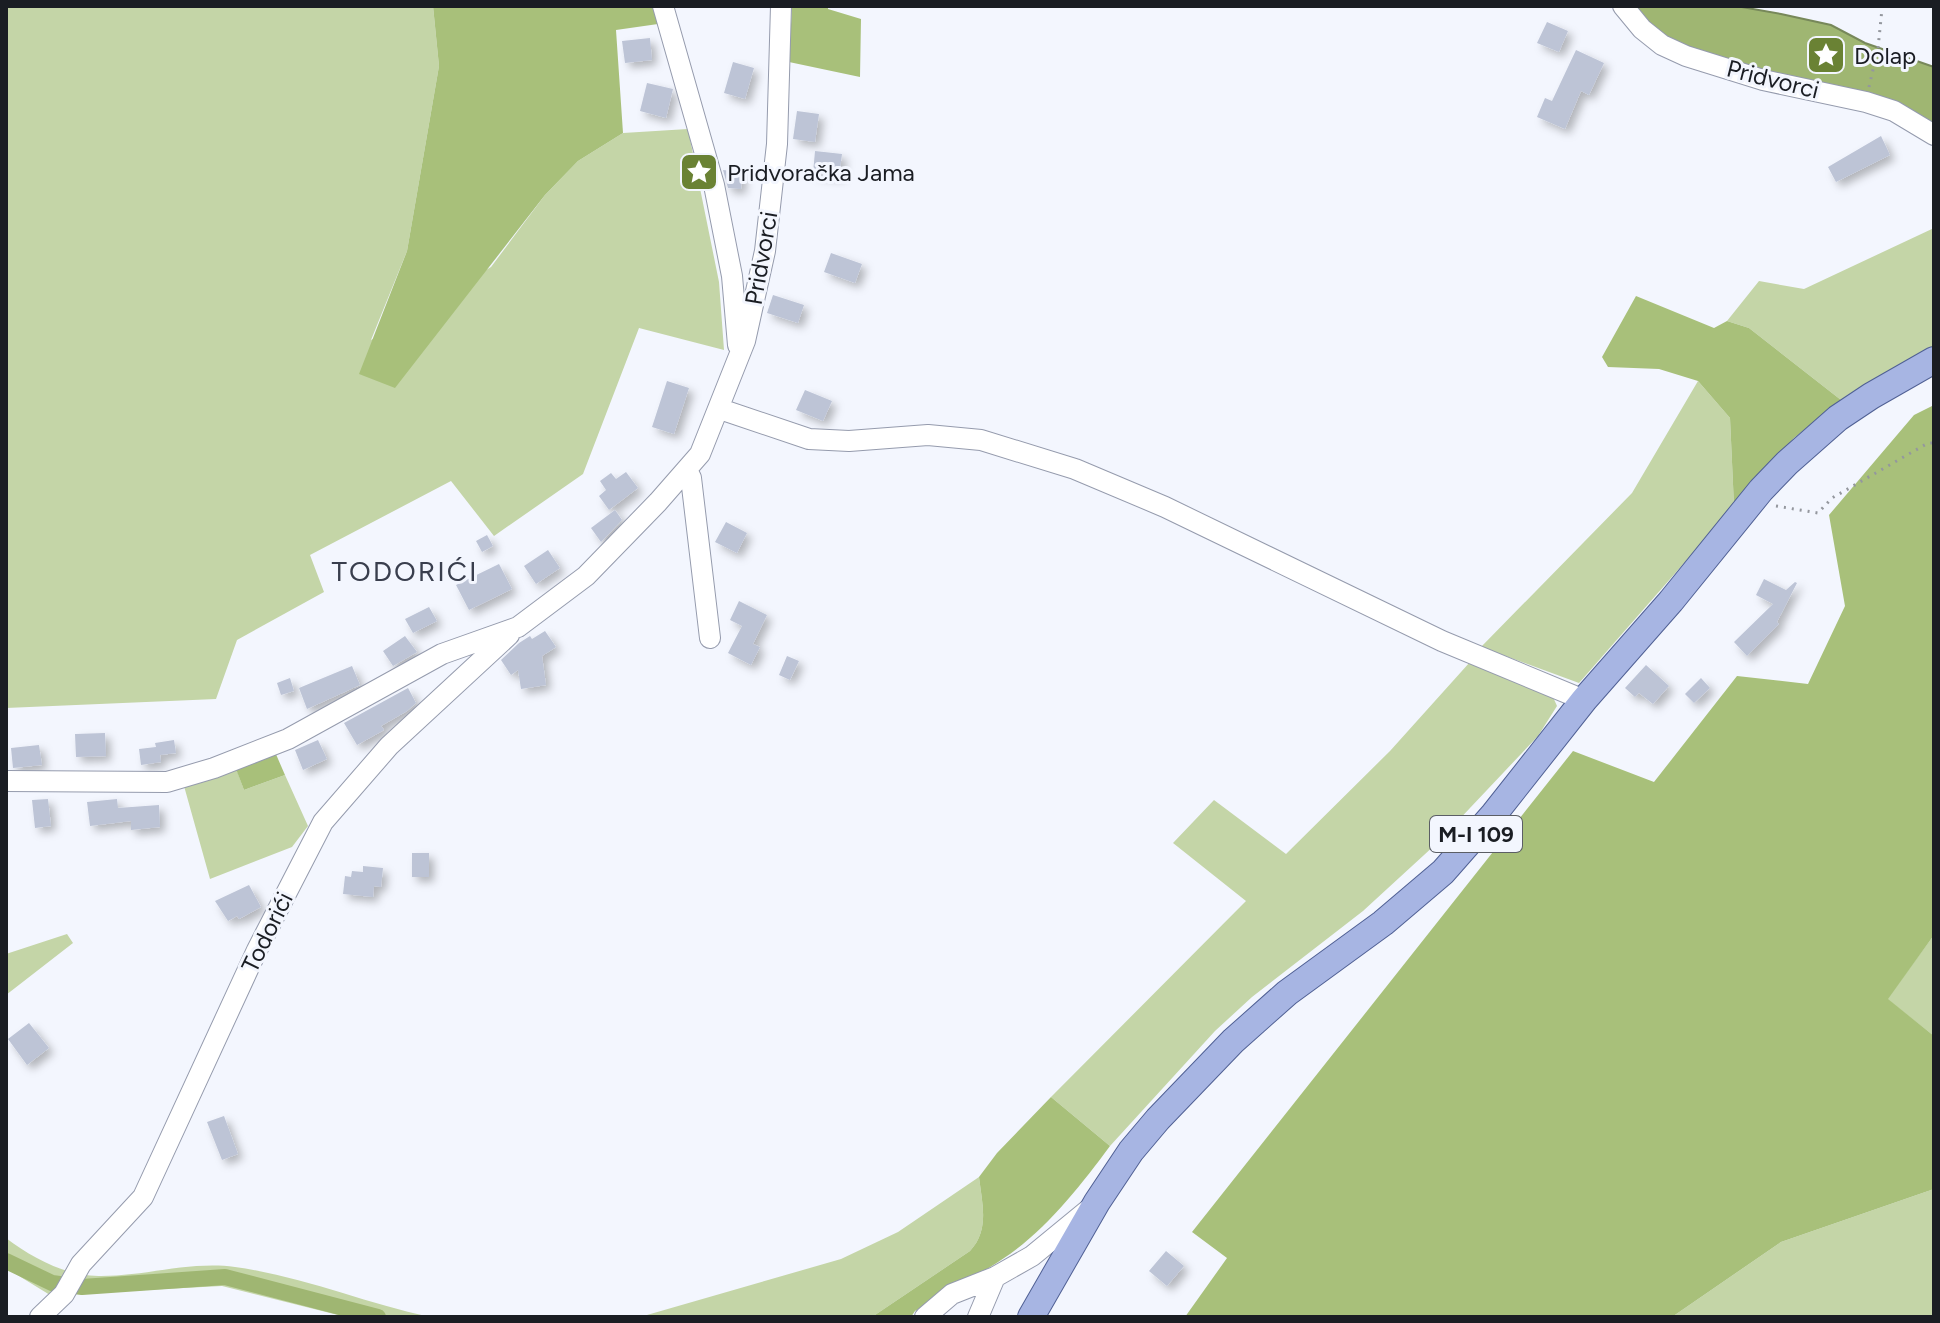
<svg xmlns="http://www.w3.org/2000/svg" width="1940" height="1323" font-family="Figtree,sans-serif">
<style>
.green{fill:#c4d5a7}
.forest{fill:#a8c07a}
.water{fill:#9fb672;stroke:#77885a;stroke-width:2}
.lines{fill:none;stroke-linecap:round;stroke-linejoin:round}
.canal{stroke:#9fb672;stroke-width:16}
.building{fill:#bdc4d6;filter:url(#shadow)}
.minor-casing{stroke:#959bad;stroke-width:22}
.major-casing{stroke:#506094;stroke-width:28}
.path{stroke:#94979e;stroke-width:3;stroke-dasharray:2 6;stroke-linecap:butt}
.minor{stroke:#fff;stroke-width:20}
.major{stroke:#a7b5e3;stroke-width:26}
.labels{text-anchor:middle;dominant-baseline:central;stroke-width:6;stroke-linejoin:round;paint-order:stroke}
.shield{fill:#f3f6fe;stroke:#5b5e65;stroke-width:2}
.shield-label{font-size:22px;font-weight:bold;fill:#1a1d23}
.poi-label{font-size:24px;fill:#1a1d23;stroke:#f3f6fe;text-anchor:start}
.street-label{font-size:24px;fill:#1a1d23;stroke:#f3f6fe}
.quarter-label{font-size:28px;letter-spacing:2px;fill:#393e4d;stroke:#f3f6fe}
</style>
<defs>
<filter id="shadow"><feDropShadow dx="5" dy="5" stdDeviation="4" flood-color="#0004"/></filter>
</defs>
<rect width="100%" height="100%" fill="#f3f6fe"/>
<path class="green" d="M6 6H433L439 66 407 251 371 340 491 267 545 195 578 161 623 133 688 129 719 282 724 350 639 328 583 474 494 536 451 481 310 555 324 592 237 640 216 699 6 708Z
M1934 228V346L1841 400 1749 328 1727 321 1759 281 1804 289Z
M1698 381 1730 418 1734 506 1579 683 1481 647 1632 493Z
M1470 662 1553 697 1557 706 1538 736 1436 844 1363 911 1252 997 1215 1031 1110 1146 1051 1097 1246 901 1173 843 1214 800 1286 854 1390 751Z
M236 768 244 790 285 775 308 826 292 847 210 879 184 786Z
M67 934 73 943 6 995V954Z
M1934 935V1036L1887 999Z
M979 1177C982 1203 990 1230 970 1251L872 1317H640L841 1259 898 1232Z
M1934 1189V1317H1672L1781 1242Z
M6 1238C32 1258 68 1277 101 1276 146 1276 190 1261 235 1267 302 1276 364 1303 430 1317H346L222 1286 50 1295 6 1268Z"/>
<path class="forest" d="M433 6H654L658 24 616 30 623 133 578 161 545 195 395 388 359 374 407 251 439 66Z
M792 6H828V9L861 19 860 77 789 62Z
M1636 296 1714 328 1727 321 1749 328 1841 400 1794 438 1734 506 1730 418 1698 381 1659 369 1608 367 1602 357Z
M1934 405V935L1888 999 1934 1036V1189L1781 1242 1672 1317H1185L1227 1258 1192 1232 1573 751 1654 782 1737 676 1808 684 1845 606 1829 515 1914 415Z
M275 752 285 775 244 790 236 769Z
M1051 1097 1110 1146C1082 1184 1049 1226 1010 1254 980 1275 946 1292 915 1311L911 1317H872L970 1251C990 1230 982 1203 979 1177L997 1153Z"/>
<path class="water" d="M1627 6H1736L1781 14 1831 25 1865 43 1934 67V128L1750 70 1655 34Z"/>
<g class="lines">
<path class="canal" d="M6 1261 52 1283 82 1287 225 1277 378 1317"/>
</g>
<path class="building" d="M1547 22 1568 31 1559 52 1537 43Z
M650 38 652 60 625 63 622 41Z
M1576 50 1604 63 1589 95 1581 91 1565 129 1537 117 1545 98 1552 101Z
M733 62 754 68 745 99 724 93Z
M647 83 673 89 666 118 640 111Z
M797 111 819 114 815 142 793 139Z
M1881 136 1890 155 1836 182 1828 167Z
M815 151 842 154 839 176 813 173Z
M723 170 742 172 741 189 728 188Z
M831 253 862 264 855 283 824 272Z
M773 295 804 305 798 323 767 313Z
M667 381 689 388 674 434 652 427Z
M805 390 832 401 823 421 796 410Z
M626 472 638 488 609 510 599 496 606 490 600 481 611 473 616 479Z
M615 510 622 520 601 542 591 528Z
M726 522 747 533 737 553 715 542Z
M487 535 493 546 482 552 476 541Z
M548 550 560 568 536 584 524 566Z
M499 564 512 589 469 610 456 585Z
M1764 579 1786 590 1795 582 1797 583 1777 622 1779 624 1747 656 1734 642 1773 604 1756 595Z
M739 601 767 615 753 644 760 647 751 665 728 653 742 626 730 620Z
M429 607 437 621 413 633 405 619Z
M545 631 556 647 542 656 546 685 521 689 518 670 511 675 501 660 519 643 530 636 532 639Z
M405 636 417 652 393 666 383 651Z
M787 656 799 661 790 680 779 675Z
M1646 665 1669 686 1653 704 1639 693 1635 697 1625 688Z
M352 666 360 685 307 709 299 688Z
M290 678 294 691 281 695 277 683Z
M1701 678 1710 688 1694 703 1685 694Z
M408 688 416 703 407 711 381 726 384 730 357 745 344 723Z
M105 733 106 756 76 757 75 734Z
M174 740 176 753 160 755 161 762 141 765 139 749 156 747 155 743Z
M318 740 327 759 303 770 295 750Z
M39 745 42 765 13 768 11 748Z
M48 799 51 826 35 828 32 800Z
M117 799 118 808 159 805 160 827 131 830V821L90 826 87 802Z
M412 853H429V877H412Z
M363 866 383 868 381 887 374 886 373 897 343 894 345 876 351 877 352 871 363 872Z
M249 885 261 907 239 919 237 916 228 921 215 901Z
M29 1023 49 1048 27 1065 8 1039Z
M224 1116 238 1154 222 1160 207 1122Z
M1166 1251 1184 1266 1167 1286 1149 1271Z"/>
<g class="lines">
<g class="minor-casing">
<path id="minor" d="M663 6 714 185 732 276 738 345
M1623 6 1642 29 1662 45 1686 56 1763 80 1866 102 1894 111 1934 135
M720 409 809 439 849 441 928 435 981 440 1075 469 1165 507 1442 641 1584 700
M687 470 691 478 710 638
M6 781 167 782 214 768 288 739 442 654 518 627 586 576 658 502 700 454 745 341 765 251 777 144 781 6
M40 1317 64 1294 81 1264 143 1197 257 950 323 822 389 746 509 635
M925 1317 952 1294 995 1277
M978 1317 995 1277 1032 1256 1088 1210"/>
</g>
<g class="major-casing">
<path id="major" d="M1031 1317 1097 1202 1131 1151 1158 1119 1233 1041 1287 993 1383 923 1443 872 1494 814 1584 700 1671 601 1761 490 1787 463 1838 418 1871 396 1934 360"/>
</g>
<path class="path" d="M1869 87 1878 48 1882 9
M1776 506 1818 513 1832 498 1928 443H1934"/>
<use href="#minor" class="minor"/>
<use href="#major" class="major"/>
</g>
<defs>
<g id="sight-square" transform="scale(2)"><rect x="-9" y="-9" width="18" height="18" rx="4" fill="#6a8234" stroke="#f3f6fe"/><path d="M0-6L1.8-2.2L6-1.7L2.9 1.2L3.7 5.4L0 3.3L-3.7 5.4L-2.9 1.2L-6-1.7L-1.8-2.2Z" fill="#fff"/></g>
</defs>
<g fill-rule="evenodd">
<use href="#sight-square" x="1826" y="55"/>
<use href="#sight-square" x="699" y="172"/>
</g>
<g class="labels">
<rect class="shield" x="1430" y="816" width="92" height="36" rx="6"/>
<g class="shield-label">
<text x="1476" y="834">M-I 109</text>
</g>
<g class="poi-label">
<text x="1854" y="55">Dolap</text>
<text x="727" y="172">Pridvoračka Jama</text>
</g>
<g class="street-label">
<text transform="translate(1773 79) rotate(14)">Pridvorci</text>
<text transform="translate(761 258) rotate(-80)">Pridvorci</text>
<text transform="translate(267 932) rotate(-64)">Todorići</text>
</g>
<g class="quarter-label">
<text x="405" y="571">TODORIĆI</text>
</g>
</g>
<rect width="1940" height="1323" fill="none" stroke="#1a1d23" stroke-width="16"/>
</svg>
